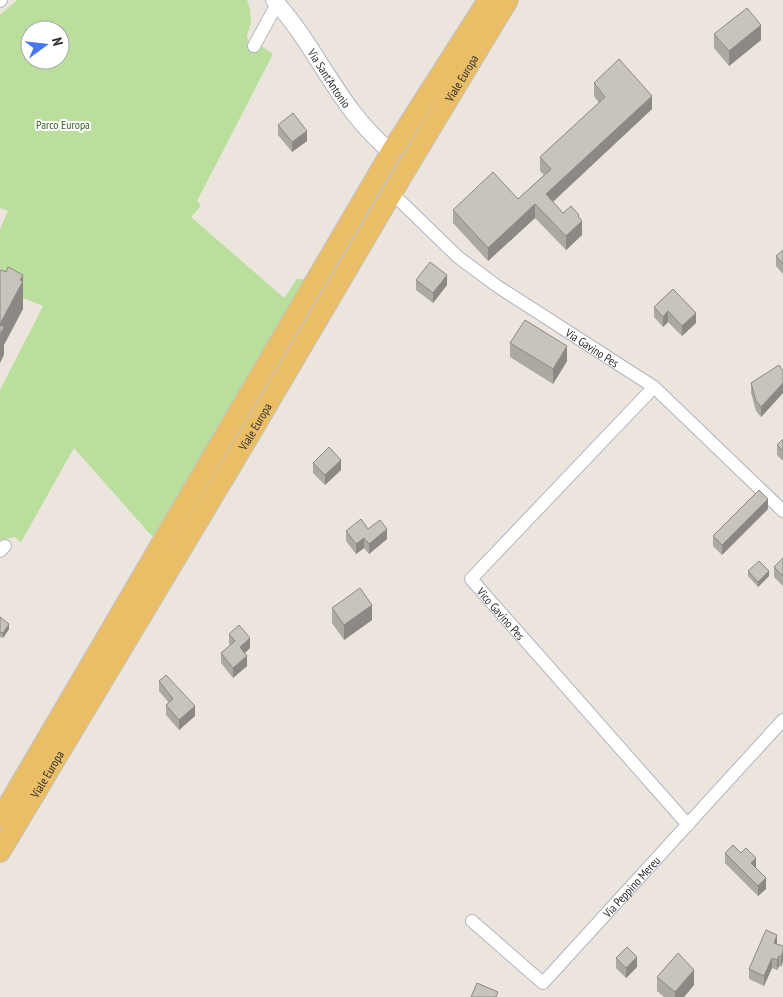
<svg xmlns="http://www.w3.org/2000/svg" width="783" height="997" font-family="'PT Sans Narrow',sans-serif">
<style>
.green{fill:#badf9d;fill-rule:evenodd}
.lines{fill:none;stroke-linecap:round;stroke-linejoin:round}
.minor-casing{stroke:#b1b5be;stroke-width:14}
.tertiary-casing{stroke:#b1b5be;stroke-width:18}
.primary-casing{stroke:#c4c4c4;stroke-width:22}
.minor{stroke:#fff;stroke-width:12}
.tertiary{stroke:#fff;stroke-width:16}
.primary{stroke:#e9be66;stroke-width:20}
.wall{fill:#aca8a2}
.shaded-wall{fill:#8c8884}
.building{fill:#c8c3bc;stroke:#8c8884}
.labels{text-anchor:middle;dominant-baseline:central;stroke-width:4;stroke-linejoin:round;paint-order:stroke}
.street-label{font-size:12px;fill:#2b2b2b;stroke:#fff}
.park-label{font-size:12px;fill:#33641e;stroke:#fff}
</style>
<rect width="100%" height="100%" fill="#ece5de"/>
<path class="green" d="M17 0H247L250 9 251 22 247 36 250 49 263 47 273 54 197 201 201 206 191 217 284 298 297 279H310L159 540 149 533 74 448 21 542 15 537 0 540V390L43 306 0 289V229L8 211 0 208V15ZM30 30H60V60H30Z"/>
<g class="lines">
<g class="minor-casing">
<g id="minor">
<path d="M0 1 1 0"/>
<path d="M254 46 277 4"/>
<path id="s1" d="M392 193 458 257 497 286 654 387 783 511"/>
<path id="s2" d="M654 387 471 579 688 825"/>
<path d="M0 551 5 546"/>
<path id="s3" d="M472 921 543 983 783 720"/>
</g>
</g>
<g class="tertiary-casing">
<g id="tertiary">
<path id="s4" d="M274 0C318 48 339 110 391 152"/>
</g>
</g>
<g class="primary-casing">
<g id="primary">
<path d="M0 819 391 152 488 0"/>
<path id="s5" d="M0 852 246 441 402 176 508 0"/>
</g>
</g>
<use href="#minor" class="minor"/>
<use href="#tertiary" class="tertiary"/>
<use href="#primary" class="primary"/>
</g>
<path class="wall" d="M714 34 761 40 729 66 714 48Z
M594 83 652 109 553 202 563 213 579 218 582 235 566 250 535 218 488 261 453 223V210L518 199 544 175 540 171V157L599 103 594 96Z
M278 125 307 141 292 152 278 135Z
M783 250V274L776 266V256Z
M416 280 447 285 433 303 416 290Z
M673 289 696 323 682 336 668 322 663 327 654 317V307Z
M510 343 567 361 553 384 510 357Z
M783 371V393L761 417 756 411 751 393V383Z
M783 439V461L777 455V445Z
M313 463 341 470 325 485 313 473Z
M768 509 722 555 713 546V536Z
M368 529 387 539 369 554 364 548 356 554 346 541V531Z
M783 558V586L774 577V567Z
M748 571 769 576 758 587 748 576Z
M332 608 372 620 344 640 332 623Z
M0 617 9 629 3 638 0 637Z
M229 634 250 648 245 653 247 666 233 678 221 663V653L230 645 229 644Z
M159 681 195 716 179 730 166 715V705L169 703 159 691Z
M725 853 756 868 766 889 758 896 725 863Z
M777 944 783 946V961L781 967 779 966 777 970 772 968 764 986 749 979V969Z
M616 958 637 967 626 978 616 968Z
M657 977 694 985 684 997H664L657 991Z"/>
<path class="shaded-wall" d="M761 25V40L729 66V51Z
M652 96V109L546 208V194Z
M307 131V141L292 152V142Z
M535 204V218L488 261V248Z
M579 215V224L582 221V235L566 250V236Z
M23 275V309L4 345V355L0 363V324Z
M447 275V285L433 303V293Z
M668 311V322L663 327V317Z
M696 313V323L682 336V326Z
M567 346V361L553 384V369Z
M783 383V393L761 417V407Z
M341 460V470L325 485V475Z
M768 499V509L722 555V545Z
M387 529V539L369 554V544Z
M364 538V548L356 554V544Z
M769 571V576L758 587V582Z
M372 605V620L344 640V625Z
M9 624V629L3 638V633Z
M250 638V648L240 657V647Z
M247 656V666L233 678V668Z
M195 706V716L179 730V720Z
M756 858V868L751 873V863Z
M766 878V889L758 896V886Z
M777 935V945L774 943Z
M783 951V961L781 967V957Z
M779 956V966L777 970V960Z
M637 957V967L626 978V968Z
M772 958V968L764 986V976Z
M694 970V985L684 997H675V992Z"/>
<path class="building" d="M747 8 761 25 729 51 714 34Z
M619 59 652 96 546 194 563 213 571 206 579 215 578 216 582 221 566 236 535 204 488 248 453 210 493 172 518 199 551 169 540 157 605 97 594 83Z
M293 113 307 131 292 142 278 125Z
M783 250V264L776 256Z
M430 262 447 275 433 293 416 280Z
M8 267 23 275 20 280 23 281 0 324V271L1 270 6 272Z
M673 289 696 313 682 326 668 311 663 317 654 307Z
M525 320 567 346 553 369 510 343Z
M0 325 4 327 0 335Z
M779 365 783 371V383L761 407 756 401 751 383Z
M783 439V451L777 445Z
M329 447 341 460 325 475 313 463Z
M759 490 768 499 722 545 713 536Z
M361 519 368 529 380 520 387 529 369 544 364 538 356 544 346 531Z
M783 558V576L774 567Z
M759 561 769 571 758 582 748 571Z
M360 588 372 605 344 625 332 608Z
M0 617 9 624 3 633 0 632Z
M239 625 250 638 240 647 247 656 233 668 221 653 235 641 229 634Z
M166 675 195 706 179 720 166 705 173 699 159 681Z
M733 845 741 853 746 848 756 858 751 863 766 878 758 886 725 853Z
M766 930 777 935 774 943 783 946V951L781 957 779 956 777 960 772 958 764 976 749 969Z
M627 947 637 957 626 968 616 958Z
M678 953 694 970 675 992 657 977Z
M477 983 498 992 496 997H471Z"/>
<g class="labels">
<g class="street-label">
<text stroke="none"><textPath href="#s4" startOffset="96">Via Sant'Antonio</textPath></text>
<text stroke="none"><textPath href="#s5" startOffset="901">Viale Europa</textPath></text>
<text stroke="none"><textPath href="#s1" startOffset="254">Via Gavino Pes</textPath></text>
<text stroke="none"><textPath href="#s5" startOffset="496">Viale Europa</textPath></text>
<text stroke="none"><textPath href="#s2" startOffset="311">Vico Gavino Pes</textPath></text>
<text stroke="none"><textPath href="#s5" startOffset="91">Viale Europa</textPath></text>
<text stroke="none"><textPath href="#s3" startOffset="225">Via Peppino Mereu</textPath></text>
</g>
<g class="park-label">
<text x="63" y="124">Parco Europa</text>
</g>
</g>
<g transform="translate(45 45) rotate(75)"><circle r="24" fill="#ffffff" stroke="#aaaaaa"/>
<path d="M0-4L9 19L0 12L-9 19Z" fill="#4776f0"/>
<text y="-8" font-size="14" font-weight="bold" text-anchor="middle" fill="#2b2b2b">N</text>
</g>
</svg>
